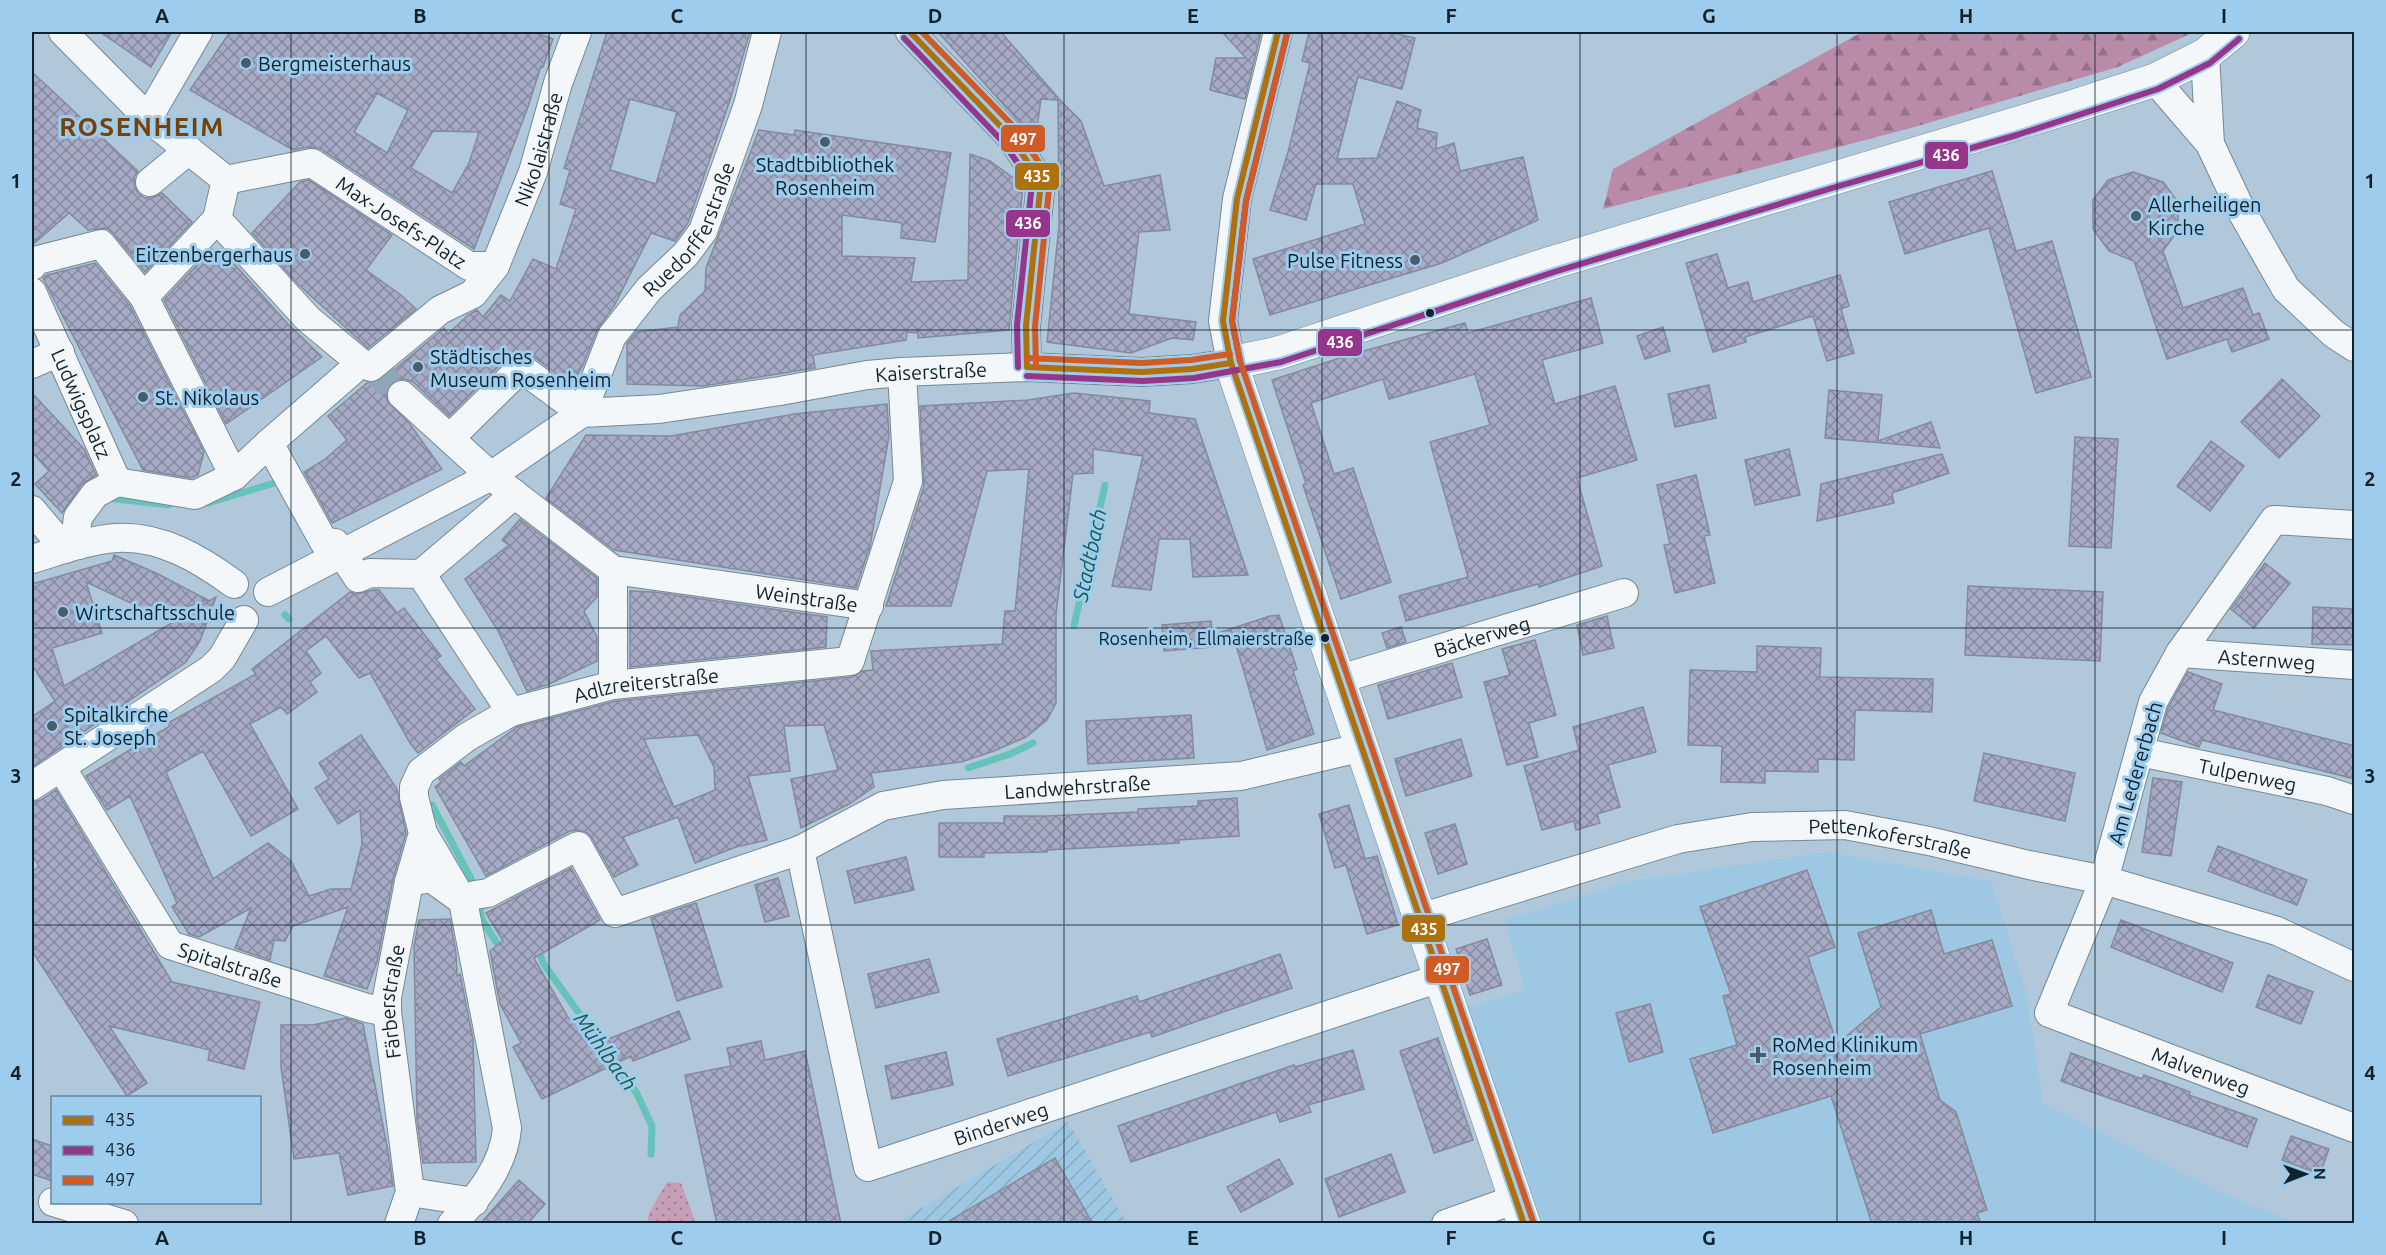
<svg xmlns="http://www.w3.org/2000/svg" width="2386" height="1255" font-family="Ubuntu,sans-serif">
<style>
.built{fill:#9ec7e3}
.industrial{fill:url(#industrial-furrows)}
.grass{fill:url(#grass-dots)}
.forest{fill:url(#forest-firs)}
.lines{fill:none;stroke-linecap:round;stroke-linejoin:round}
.stream{stroke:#66c3b9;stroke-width:7}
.building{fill:url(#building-cross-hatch);stroke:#838b9b;stroke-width:1.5;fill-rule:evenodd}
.street-tunnel{stroke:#90a7b8;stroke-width:28;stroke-dasharray:28 14;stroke-linecap:butt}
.street-casing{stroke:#758896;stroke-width:30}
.secondary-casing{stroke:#758896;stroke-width:34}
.street{stroke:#f3f7f9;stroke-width:28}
.secondary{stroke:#f3f7f9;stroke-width:33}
.bus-1-casing{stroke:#9eccec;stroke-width:10}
.bus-2-casing{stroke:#9eccec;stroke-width:10}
.bus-3-casing{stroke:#9eccec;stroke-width:10}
.bus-1{stroke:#af700e;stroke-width:6}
.bus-2{stroke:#96368b;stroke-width:6}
.bus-3{stroke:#d05b24;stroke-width:6}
.grid{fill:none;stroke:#10222e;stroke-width:1.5;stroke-opacity:0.55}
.poi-dot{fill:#485c6a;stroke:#9eccec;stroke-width:2}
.bus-dot{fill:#10222e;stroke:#9eccec;stroke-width:2}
.labels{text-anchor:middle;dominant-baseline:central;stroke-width:6;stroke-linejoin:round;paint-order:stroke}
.bus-label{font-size:18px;fill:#10222e;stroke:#9eccec;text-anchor:end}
.poi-label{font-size:20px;fill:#10222e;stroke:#9eccec;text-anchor:start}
.street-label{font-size:20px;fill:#10222e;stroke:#9eccec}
.water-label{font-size:21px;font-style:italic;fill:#1a5d51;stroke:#9eccec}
.district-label{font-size:26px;font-weight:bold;letter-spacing:1.5px;fill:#784105;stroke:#9eccec}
.line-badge{stroke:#9eccec;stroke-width:2}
.badge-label{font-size:16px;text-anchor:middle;font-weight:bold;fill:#fff}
.neatline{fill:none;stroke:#10222e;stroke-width:2}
.grid-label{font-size:20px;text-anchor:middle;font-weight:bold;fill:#10222e}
</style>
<defs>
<pattern id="industrial-furrows" width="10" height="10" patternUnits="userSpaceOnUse" patternTransform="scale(1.5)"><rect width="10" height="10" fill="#9ec7e3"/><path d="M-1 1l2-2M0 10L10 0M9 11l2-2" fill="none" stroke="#87abc3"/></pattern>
<pattern id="grass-dots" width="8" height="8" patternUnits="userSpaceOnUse" patternTransform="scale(1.5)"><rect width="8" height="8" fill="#c89db7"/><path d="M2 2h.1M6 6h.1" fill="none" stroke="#a18095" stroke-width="1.8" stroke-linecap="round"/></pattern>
<pattern id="forest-firs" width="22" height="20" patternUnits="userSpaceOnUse" patternTransform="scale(1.5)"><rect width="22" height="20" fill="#ba8ba8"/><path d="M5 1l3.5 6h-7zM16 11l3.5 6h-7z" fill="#967189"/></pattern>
<pattern id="building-cross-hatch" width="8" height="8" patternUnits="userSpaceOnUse" patternTransform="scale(1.5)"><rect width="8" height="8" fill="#a6aac4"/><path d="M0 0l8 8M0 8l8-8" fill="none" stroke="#868aa0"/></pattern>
</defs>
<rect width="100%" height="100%" fill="#b0c8da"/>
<path class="built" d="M1827 852 1991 881 2027 995 2043 1103 2203 1184 2295 1223H1535L1465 1008 1526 990 1504 920 1631 881Z"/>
<path class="industrial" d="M1068 1122 1127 1223H896Z"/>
<path class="grass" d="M667 1182 681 1183 696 1223H647L649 1213Z"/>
<path class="forest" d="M1862 32H2194L2118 67 1911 128 1603 209 1613 169Z"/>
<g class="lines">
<path class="stream" d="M108 498 169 505
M208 503 281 481
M285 615 289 619
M1074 626 1105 485
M968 768 1010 754 1033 743
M432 805 476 888
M479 902 482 920 498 945
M540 954 543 963 604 1048
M611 1057 636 1092 652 1126 651 1154"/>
</g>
<path class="building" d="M100 32H172L151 67Z
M230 32H534L553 39 543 67 541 66 528 107 474 249 321 149 309 147 293 150 190 90ZM377 93 408 110 387 153 354 132ZM433 131 479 132 469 163 452 193 411 168Z
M607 32H750L730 100 688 223 675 241 651 233 614 306 597 330 583 365 572 385 531 355 519 352 509 356 449 416 413 382 405 379H398L390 384 386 392 387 401 409 423 442 469 332 523 304 472 324 460 347 440 328 416 367 383H374L382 380 444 328 448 334 468 315 477 310 483 317 501 295 510 301 533 259 556 269 576 209 560 204 570 170 564 168ZM630 99 677 112 656 184 610 170Z
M938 32H1001L1060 100 1081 121 1104 186 1160 175 1170 230 1139 232 1129 314 1196 322 1193 340 1172 338 1131 353 1047 342 1059 226 1058 100 1041 99 1035 143 1022 125Z
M1222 32H1261L1245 99 1210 90 1216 58H1246Z
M1309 32H1389L1415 38 1402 89 1358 77 1337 159 1377 158 1397 101 1421 110 1417 128 1437 133 1436 149 1454 143 1460 171 1523 157 1538 220 1442 263 1270 315 1253 259 1365 224 1353 184H1316L1306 220 1270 210 1288 152 1310 63 1302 61Z
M32 72 138 171 134 177V184L138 193 145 198H152L162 193 192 222 145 272 113 233 106 228 88 230 69 213 32 245Z
M759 130 794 135 795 130 951 153 935 242 901 238 902 223 842 215V256L915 258 911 282 968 280 970 154 990 161 1023 185 1009 330 918 338V333L907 332 906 340 813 355 815 368 704 386 627 384V343L636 332 678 327 680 315 705 291 706 268Z
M1992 171 2016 251 2052 241 2091 377 2036 393 1989 228 1905 254 1889 202Z
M2133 172 2163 182 2178 202V230L2163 251 2183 308 2243 288 2253 315 2259 313 2269 339 2232 352 2227 339 2167 359 2134 261 2109 251 2093 229V200L2108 180Z
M309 180 392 235 366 270 401 295 416 309 368 348 299 285 252 233 300 182Z
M212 249 226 261 229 258 286 322 322 357 226 424 164 300Z
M1717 254 1728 288 1748 282 1753 302 1840 275 1849 306 1841 309 1854 353 1827 361 1813 316 1745 337 1746 342 1713 352 1686 263Z
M95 263 130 306 204 452 198 475 191 478 143 470 43 278 47 275Z
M1591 298 1603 343 1542 360 1555 404 1615 386 1637 460 1577 478 1602 566 1539 587 1538 584 1406 621 1399 596 1468 577 1430 442 1490 425 1475 374 1389 399 1383 379 1311 403 1334 474 1353 468 1391 582 1341 599 1303 485 1306 484 1272 380 1349 355 1465 323 1468 333Z
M1663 327 1670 351 1645 359 1637 336Z
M2282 379 2320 416 2279 458 2241 422Z
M1709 385 1716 418 1675 427 1668 394Z
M1829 390 1882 395 1878 441 1931 422 1940 448 1825 438Z
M32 393 84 449 96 475 82 484 62 513 35 484 49 471 32 452Z
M1074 393 1150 401 1149 413 1195 419 1248 575 1193 577 1190 539H1159L1151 590 1112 586 1143 456 1093 449V473L1073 474 1056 614V703L1047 720 1026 737 994 751 961 762 871 773 874 787 849 804 801 828 791 779 838 770 824 725 784 726 790 771 748 776 767 840 736 847 695 863 678 817 623 837 638 865 614 877 592 838 586 832 578 830 570 831 486 876 435 787 441 782 439 779 461 762 464 766 517 727 616 701 852 677 862 671 873 670 871 651 1002 644 1005 611H1015L1029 469 987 471 951 606H886L924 486 920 406 1028 400ZM698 735 714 767 715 790 674 807 644 739Z
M887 404 889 436 870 546 856 588 614 550 546 498 586 435 671 436 795 414Z
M2075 437 2118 439 2111 548 2069 546Z
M2211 441 2244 466 2210 511 2177 486Z
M1789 449 1800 495 1755 505 1745 460Z
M1942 454 1949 473 1892 493 1894 503 1817 521 1821 484Z
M1696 475 1710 535 1704 536 1715 583 1675 593 1664 545 1670 544 1657 485Z
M520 519 597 578V597L584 611 597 637V661L547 685 527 691 497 629 465 579 509 545 502 540Z
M114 555 156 573 208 600 147 619 133 604 86 582 102 633 52 648 64 686 216 597 200 641 186 662 32 767V717L55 701 32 665V584L112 561Z
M2265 563 2290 583 2254 628 2231 609Z
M1968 586 2103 592 2100 661 1965 655Z
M373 590H379L397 613 404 608 441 656 436 659 475 709 418 753 410 743 370 673 359 678 326 636 306 651 321 673 310 682 317 692 287 714 281 707 250 724 298 809 251 836 203 751 166 772 213 879 268 843 291 861 309 896 331 889H351L362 844 360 810 338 824 315 788 329 779 319 763 361 735 397 789 406 833 393 879 377 962 367 989 324 976 348 907 293 926 285 941 274 940 270 960 235 948 251 908 199 937 189 934 172 907 177 903 130 796 107 810 86 776 170 726 168 723 256 674 252 669 350 592 357 594Z
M630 591 654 592 827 617 826 647 630 667Z
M2313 607 2355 609V645L2312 644Z
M1279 615 1297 669 1293 671 1314 734 1267 750 1236 645 1164 651 1162 625 1211 621 1212 635 1270 616Z
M1607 616 1614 648 1583 655 1577 625Z
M1401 627 1406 642 1387 648 1382 633Z
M1535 640 1556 715 1529 723 1538 757 1507 765 1484 682 1510 675 1502 649Z
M1757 646 1821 648 1820 677 1933 679 1932 712 1855 710 1854 760 1818 759V772L1765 771V783L1721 782 1722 746 1688 745 1690 670 1757 672Z
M1452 663 1462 697 1388 719 1378 685Z
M2188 672 2222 684 2213 710 2355 746V766L2351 778 2202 740 2199 747 2161 733 2168 708Z
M1643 707 1656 752 1608 765 1620 807 1597 814 1600 823 1576 830 1574 821 1542 830 1524 766 1579 750 1573 727Z
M1191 715 1194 758 1088 764 1086 721Z
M1461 739 1472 776 1406 796 1395 759Z
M1984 753 2075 773 2065 821 1974 801Z
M2153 778 2182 782 2171 856 2142 852Z
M56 790 172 982 260 1002 244 1069 208 1060 210 1050 109 1026 147 1083 127 1096 32 951V872L39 866 32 855V802L41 800Z
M1237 798 1239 836 1179 840V843L1047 850V852L984 853V857H939V823H1004V816H1047L1138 812V809L1198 806V801Z
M1349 805 1365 859 1377 856 1398 925 1367 934 1346 865 1335 868 1319 814Z
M1455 824 1467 864 1438 874 1425 833Z
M2218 846 2307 880 2297 905 2208 871Z
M906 857 914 890 855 903 847 871Z
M571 868 600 920 534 958 569 1019 576 1016 593 1045 679 1011 690 1039 633 1061 631 1056 542 1099 513 1047 521 1043 500 1004 490 951 503 941 486 913Z
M1807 870 1835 947 1808 957 1837 1044 1881 1007 1858 933 1931 910 1944 954 1992 940 2012 1006 1920 1034 1940 1100 1956 1112 1987 1210 1977 1213 1981 1224H1872L1831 1096 1713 1133 1690 1059 1737 1045 1723 996 1731 994 1700 907Z
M778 878 789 916 765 922 755 885Z
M696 903 722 987 677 1001 651 918Z
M450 919 456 953 457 976 460 974 473 1039 476 1162 423 1163 417 1119 415 1005 418 1004 415 1003 414 946 419 920Z
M2121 920 2233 963 2222 992 2111 947Z
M1487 939 1502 985 1470 995 1456 949Z
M1280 954 1292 988 1152 1037 1150 1032 1008 1076 997 1039 1137 996 1139 1002Z
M929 959 939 992 876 1008 868 974Z
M2268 975 2313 992 2301 1024 2256 1007Z
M1650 1004 1663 1052 1629 1062 1616 1013Z
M346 1018 363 1024 388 1151 393 1186 348 1195 339 1153 294 1159 281 1067V1025H313Z
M1438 1038 1473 1140 1434 1153 1400 1051Z
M761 1041 765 1060 805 1051 841 1224H717L685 1075 731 1066 727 1048Z
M1353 1050 1364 1089 1308 1105 1311 1112 1280 1122 1276 1112 1131 1162 1118 1126 1294 1065 1295 1067Z
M946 1052 953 1085 892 1099 885 1066Z
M2071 1053 2142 1079 2144 1075 2190 1092 2189 1095 2257 1119 2247 1147 2061 1081Z
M2291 1136 2329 1149 2320 1174 2282 1160Z
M32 1139 52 1146V1181L32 1174Z
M1391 1154 1405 1192 1339 1217 1325 1179Z
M1055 1158 1093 1224H944Z
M1279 1159 1293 1184 1241 1212 1227 1187Z
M519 1180 545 1204 527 1224H480Z"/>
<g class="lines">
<path class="street-tunnel" d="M371 367 402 395"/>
<g class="street-casing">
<g id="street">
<path id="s1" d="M63 32 148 118 226 180 217 219 308 319 361 363 371 367 440 310 473 294 495 266 533 172 558 83 577 32"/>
<path d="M910 32 1010 136 1041 182 1026 326 1027 367"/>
<path d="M2205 55 2210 144"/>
<path d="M2155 80 2210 144 2242 212 2286 289 2334 334 2354 347"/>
<path d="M148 118 198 32"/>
<path id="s2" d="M226 180 312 163 469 266H495"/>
<path d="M150 182 189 150"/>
<path d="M217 219 144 297 234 476"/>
<path d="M32 266 34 261 101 244 144 297"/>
<path id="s3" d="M32 292 117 482"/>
<path d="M32 364 60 352"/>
<path id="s4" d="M402 395 491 476 613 570 869 606"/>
<path id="s5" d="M582 413 659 409 780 391 867 375 902 372 1027 367 1142 372 1192 369 1231 363 1223 321 1237 199 1278 32"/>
<path id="s6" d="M582 413 612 336 649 289 686 254 703 231 748 105 767 32"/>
<path d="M450 438 521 368 582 413"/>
<path d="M269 443 324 542 335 543 358 578 370 573 421 574 511 712"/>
<path d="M32 510 65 549"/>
<path id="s7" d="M2354 525 2274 520 2180 653 2153 702 2104 880 2049 1013 2354 1128"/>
<path d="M79 545 76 532 78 517 95 494 117 482 195 495 234 476 269 443 361 363"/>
<path d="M32 559C59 551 88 540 116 538 160 535 200 559 234 584"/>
<path d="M613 570V685"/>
<path d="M421 574 515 494"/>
<path d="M268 592 491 476 582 413"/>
<path id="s8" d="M2180 653 2354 665"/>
<path id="s9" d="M1340 679 1624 593"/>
<path id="s10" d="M2140 752 2327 791 2354 800"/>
<path id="s11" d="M61 767 170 945 367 1008 387 1012"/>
<path d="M32 786 211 669 222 658 244 620"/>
<path id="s12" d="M423 833 409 882 431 878 463 901 423 833 414 797V787L421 772 467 737 511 712 613 685 850 661 908 481 902 372"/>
<path id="s13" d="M800 850 868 1167 1440 978"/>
<path id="s14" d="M1420 918 1678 839 1752 827 1845 825 1929 841 2029 865 2104 880 2277 931 2354 967"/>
<path d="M410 1192 474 1202"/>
<path d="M53 1202 124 1224"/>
<path id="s15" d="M399 1224 410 1192 387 1012V997L409 882"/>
<path id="s16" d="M452 1224C478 1198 504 1166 507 1128L463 901 475 895 488 893 578 846 615 913 800 850 883 806 943 795 1241 776 1363 747"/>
<path d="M1446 1224 1516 1199"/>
</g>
</g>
<g class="secondary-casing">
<path id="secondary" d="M1524 1224 1231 363 1278 353 1551 263 2068 108 2155 80 2205 55 2233 32"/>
</g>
<use href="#street" class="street"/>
<use href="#secondary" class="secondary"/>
<g class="bus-1-casing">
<path id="bus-1" d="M910 32 1010 136 1041 182 1026 326 1027 367
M1278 32 1237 199 1223 321 1231 363 1524 1224
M1027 367 1142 372 1192 369 1231 363"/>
</g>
<g class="bus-2-casing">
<path id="bus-2" d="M904 38 1003 142 1032 184 1017 325 1018 367
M1240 361 1232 321 1246 201 1287 34
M1027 376 1143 381 1194 378 1281 362 1554 272 1839 186 2017 135 2158 89 2210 63 2239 39"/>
</g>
<g class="bus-3-casing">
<path id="bus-3" d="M922 32 1017 130 1050 179 1035 326 1036 367
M1287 34 1246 201 1232 321 1240 361 1533 1221
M1027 358 1142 363 1191 360 1230 354"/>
</g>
<use href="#bus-1" class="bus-1"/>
<use href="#bus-2" class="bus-2"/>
<use href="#bus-3" class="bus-3"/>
</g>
<path class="grid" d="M291 32V1224M549 32V1224M806 32V1224M1064 32V1224M1322 32V1224M1580 32V1224M1837 32V1224M2095 32V1224M32 330H2354M32 628H2354M32 925H2354"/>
<g class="poi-dot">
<circle cx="246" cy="63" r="6"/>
<circle cx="825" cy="142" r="6"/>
<circle cx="2136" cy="216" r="6"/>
<circle cx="305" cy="254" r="6"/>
<circle cx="1415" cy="260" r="6"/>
<circle cx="418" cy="367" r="6"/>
<circle cx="143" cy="397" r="6"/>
<circle cx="63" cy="612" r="6"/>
<circle cx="52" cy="726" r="6"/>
<path d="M1755 1046h6v6h6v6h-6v6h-6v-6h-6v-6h6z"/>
</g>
<g class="bus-dot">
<circle cx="1430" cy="313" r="5"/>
<circle cx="1325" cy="638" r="5"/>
</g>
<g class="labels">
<g class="bus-label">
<text x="1314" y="638">Rosenheim, Ellmaierstraße</text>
</g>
<g class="poi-label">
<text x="258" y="63">Bergmeisterhaus</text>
<text x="825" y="164" text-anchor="middle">Stadtbibliothek<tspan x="825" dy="23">Rosenheim</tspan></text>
<text x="2148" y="204">Allerheiligen<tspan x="2148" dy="23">Kirche</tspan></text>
<text x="293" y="254" text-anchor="end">Eitzenbergerhaus</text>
<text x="1403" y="260" text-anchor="end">Pulse Fitness</text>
<text x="430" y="356">Städtisches<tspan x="430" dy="23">Museum Rosenheim</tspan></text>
<text x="155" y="397">St. Nikolaus</text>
<text x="75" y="612">Wirtschaftsschule</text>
<text x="64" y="714">Spitalkirche<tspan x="64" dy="23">St. Joseph</tspan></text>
<text x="1772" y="1044">RoMed Klinikum<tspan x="1772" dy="23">Rosenheim</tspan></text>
</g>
<g class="street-label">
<text stroke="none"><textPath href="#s1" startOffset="762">Nikolaistraße</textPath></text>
<text stroke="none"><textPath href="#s2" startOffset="195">Max-Josefs-Platz</textPath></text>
<text stroke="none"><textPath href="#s6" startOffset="216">Ruedorfferstraße</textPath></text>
<text stroke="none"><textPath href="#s5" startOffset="352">Kaiserstraße</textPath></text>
<text stroke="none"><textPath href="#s3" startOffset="122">Ludwigsplatz</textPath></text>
<text stroke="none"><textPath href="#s4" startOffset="470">Weinstraße</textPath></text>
<text stroke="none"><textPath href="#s9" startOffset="148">Bäckerweg</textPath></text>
<text stroke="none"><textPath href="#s8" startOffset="87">Asternweg</textPath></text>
<text stroke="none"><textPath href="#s12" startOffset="502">Adlzreiterstraße</textPath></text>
<text transform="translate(2135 773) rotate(-74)">Am Ledererbach</text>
<text stroke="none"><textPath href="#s10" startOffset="110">Tulpenweg</textPath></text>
<text stroke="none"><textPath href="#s16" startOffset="1034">Landwehrstraße</textPath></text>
<text stroke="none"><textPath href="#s14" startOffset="484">Pettenkoferstraße</textPath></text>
<text stroke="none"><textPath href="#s11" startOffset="272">Spitalstraße</textPath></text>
<text stroke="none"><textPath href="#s15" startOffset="226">Färberstraße</textPath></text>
<text stroke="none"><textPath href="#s7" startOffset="790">Malvenweg</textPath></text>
<text stroke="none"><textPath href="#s13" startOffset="464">Binderweg</textPath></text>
</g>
<g class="water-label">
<text transform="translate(1089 555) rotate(-78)">Stadtbach</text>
<text transform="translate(606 1051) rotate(54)">Mühlbach</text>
</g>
<g class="district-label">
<text x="142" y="126">ROSENHEIM</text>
</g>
</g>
<g class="line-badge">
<rect x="1000" y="124" width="46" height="29" rx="6" fill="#d05b24"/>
<rect x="1924" y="141" width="45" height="29" rx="6" fill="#96368b"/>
<rect x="1014" y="162" width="46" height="29" rx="6" fill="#af700e"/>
<rect x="1005" y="209" width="46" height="29" rx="6" fill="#96368b"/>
<rect x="1317" y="328" width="46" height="29" rx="6" fill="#96368b"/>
<rect x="1401" y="914" width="45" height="29" rx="6" fill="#af700e"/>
<rect x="1425" y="955" width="45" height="29" rx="6" fill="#d05b24"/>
</g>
<g class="badge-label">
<text x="1023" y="145">497</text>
<text x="1946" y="161">436</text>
<text x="1037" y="182">435</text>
<text x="1028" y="229">436</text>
<text x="1340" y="348">436</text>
<text x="1424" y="935">435</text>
<text x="1447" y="975">497</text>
</g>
<rect width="2386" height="1255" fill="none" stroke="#9eccec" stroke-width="66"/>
<rect x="51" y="1096" width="210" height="108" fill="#9eccec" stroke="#6588a0" stroke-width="1.5"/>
<rect x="63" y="1116" width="30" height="9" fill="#af700e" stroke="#6588a0" stroke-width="1.5"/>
<text x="105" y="1126" font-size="18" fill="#10222e">435</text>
<rect x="63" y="1146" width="30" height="9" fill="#96368b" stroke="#6588a0" stroke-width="1.5"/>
<text x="105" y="1156" font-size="18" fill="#10222e">436</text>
<rect x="63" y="1176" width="30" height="9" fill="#d05b24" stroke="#6588a0" stroke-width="1.5"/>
<text x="105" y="1186" font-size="18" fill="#10222e">497</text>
<g transform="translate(2305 1174) rotate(89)" stroke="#9eccec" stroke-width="4.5" paint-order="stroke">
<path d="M0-4.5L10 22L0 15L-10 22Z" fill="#10222e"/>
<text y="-9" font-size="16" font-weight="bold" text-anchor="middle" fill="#10222e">N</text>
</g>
<rect x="33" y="33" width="2320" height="1189" class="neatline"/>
<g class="grid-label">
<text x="162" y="23">A</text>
<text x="420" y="23">B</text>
<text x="677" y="23">C</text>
<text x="935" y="23">D</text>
<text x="1193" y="23">E</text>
<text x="1451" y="23">F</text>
<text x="1709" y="23">G</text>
<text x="1966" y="23">H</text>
<text x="2224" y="23">I</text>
<text x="16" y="188">1</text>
<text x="2370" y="188">1</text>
<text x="16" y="486">2</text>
<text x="2370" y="486">2</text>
<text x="16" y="783">3</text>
<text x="2370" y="783">3</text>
<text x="16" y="1080">4</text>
<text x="2370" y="1080">4</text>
<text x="162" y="1245">A</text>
<text x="420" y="1245">B</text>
<text x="677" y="1245">C</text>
<text x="935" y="1245">D</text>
<text x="1193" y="1245">E</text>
<text x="1451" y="1245">F</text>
<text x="1709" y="1245">G</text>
<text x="1966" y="1245">H</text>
<text x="2224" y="1245">I</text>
</g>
</svg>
